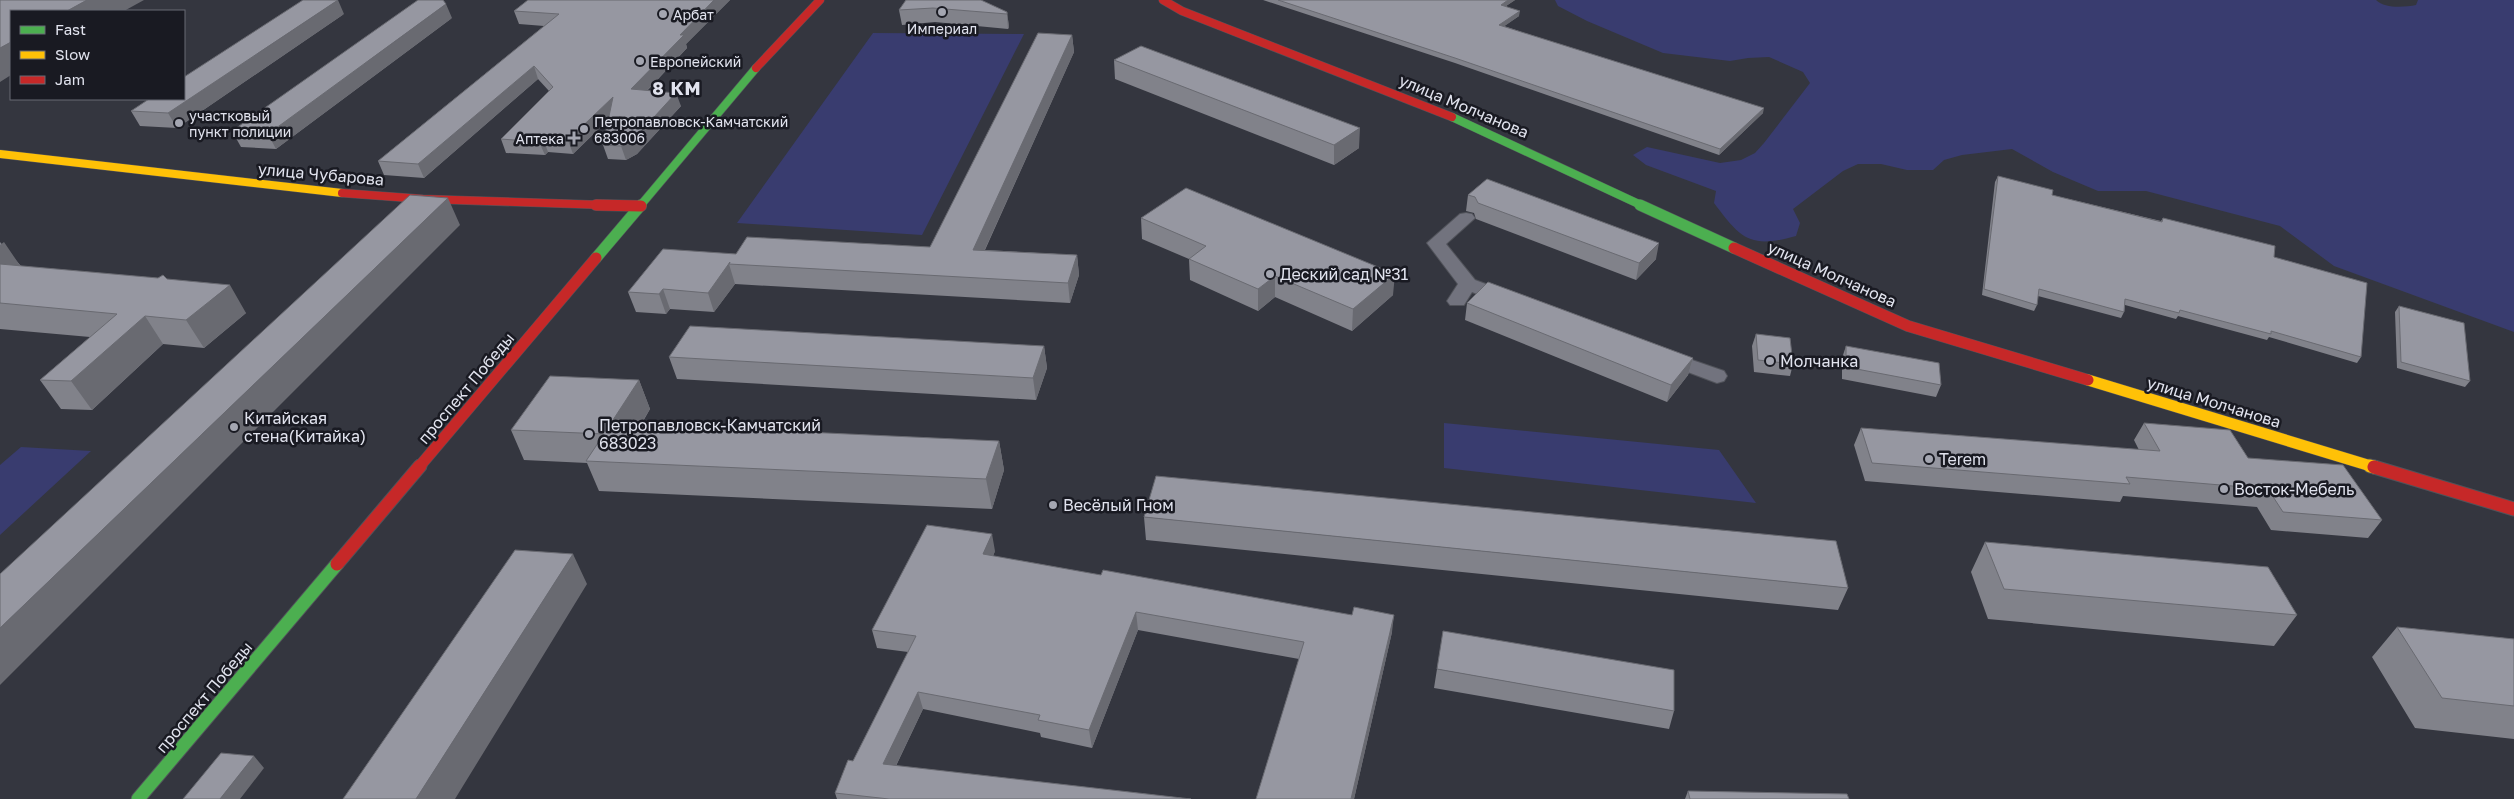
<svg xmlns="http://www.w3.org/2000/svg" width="2514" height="799" font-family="'Golos Text',sans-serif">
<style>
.green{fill:#393c6f}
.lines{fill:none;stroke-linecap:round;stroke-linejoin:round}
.street-casing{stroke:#51535a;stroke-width:2}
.fast-far2-casing{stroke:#51535a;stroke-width:9}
.fast-far1-casing{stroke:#51535a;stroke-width:12}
.fast-casing{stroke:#51535a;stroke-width:15}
.slow-far2-casing{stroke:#51535a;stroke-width:9}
.slow-far1-casing{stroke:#51535a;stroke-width:12}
.slow-casing{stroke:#51535a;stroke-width:15}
.jam-far2-casing{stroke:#51535a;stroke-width:9}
.jam-far1-casing{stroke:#51535a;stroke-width:12}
.jam-casing{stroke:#51535a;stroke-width:15}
.street{fill:#72737e;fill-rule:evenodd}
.fast-far2{stroke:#4caf50;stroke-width:8}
.fast-far1{stroke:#4caf50;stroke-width:11}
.fast{stroke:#4caf50;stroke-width:13}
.slow-far2{stroke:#ffc107;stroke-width:8}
.slow-far1{stroke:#ffc107;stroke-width:11}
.slow{stroke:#ffc107;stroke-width:13}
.jam-far2{stroke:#c62828;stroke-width:8}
.jam-far1{stroke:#c62828;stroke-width:11}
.jam{stroke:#c62828;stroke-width:13}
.wall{fill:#81828a}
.shaded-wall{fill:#696a71}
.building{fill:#9697a1;stroke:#696a71}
.poi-dot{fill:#a4a6b1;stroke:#191a22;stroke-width:2}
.labels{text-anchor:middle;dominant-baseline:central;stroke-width:5;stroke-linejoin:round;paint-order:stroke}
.far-poi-label{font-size:14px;fill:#e1e3ee;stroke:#191a22;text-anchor:start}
.street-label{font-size:16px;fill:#e1e3ee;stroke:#191a22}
.poi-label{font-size:16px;fill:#e1e3ee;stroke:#191a22;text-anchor:start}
.far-district-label{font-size:18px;font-weight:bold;letter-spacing:1px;fill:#e1e3ee;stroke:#191a22}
</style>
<rect width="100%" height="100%" fill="#34363f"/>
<path class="green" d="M1555 0H2376C2385 9 2405 7 2416 5L2418 0H2514V332L2334 266 2280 226 2146 191H2098L2053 172 2012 149 1962 155 1944 160 1933 170H1907L1881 164H1858L1843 171 1793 209 1800 223 1796 236C1750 249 1741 239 1714 203L1716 191 1646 165 1633 155 1647 147 1720 163 1741 160 1755 153 1764 143 1810 83 1803 72 1769 57 1748 58 1730 61 1663 53 1587 21 1558 6Z
M873 33 1024 34 922 235 737 223Z
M1444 423 1719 450 1756 503 1444 468Z
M21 447 91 451 0 535V465Z"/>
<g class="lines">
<g class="street-casing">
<path id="street" d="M1466 213 1472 214 1475 218 1446 244 1475 280 1515 295 1518 299 1515 303H1501L1472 292 1464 305H1450L1447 301 1458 284 1427 243 1460 214Z
M1663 350 1724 371 1727 376 1724 381 1717 383 1656 360 1653 356 1656 352Z"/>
</g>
<g class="fast-far2-casing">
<path id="fast-far2" d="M1452 117 1643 206
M640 206 756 68"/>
</g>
<g class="fast-far1-casing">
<path id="fast-far1" d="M1640 205 1734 248
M596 258 641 205"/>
</g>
<g class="fast-casing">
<path id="fast" d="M138 799 337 564"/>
</g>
<g class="slow-far2-casing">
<path id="slow-far2" d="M0 154 342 193"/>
</g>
<g class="slow-far1-casing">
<path id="slow-far1" d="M2088 380 2374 467"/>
</g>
<g class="slow-casing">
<path id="slow" d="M2370 466 2374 467"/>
</g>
<g class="jam-far2-casing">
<path id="jam-far2" d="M1163 0 1182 11 1452 117
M756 68 820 0
M342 193 423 199 635 206"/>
</g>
<g class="jam-far1-casing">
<path id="jam-far1" d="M596 205 641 206
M1734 248 1908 326 2088 380
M419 467 596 258"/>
</g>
<g class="jam-casing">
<path id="jam" d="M2374 467 2514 509
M337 564 420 466"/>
</g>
<use href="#street" class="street"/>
<use href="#fast-far2" class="fast-far2"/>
<use href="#fast-far1" class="fast-far1"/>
<use href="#fast" class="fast"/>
<use href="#slow-far2" class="slow-far2"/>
<use href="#slow-far1" class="slow-far1"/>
<use href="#slow" class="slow"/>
<use href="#jam-far2" class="jam-far2"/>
<use href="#jam-far1" class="jam-far1"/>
<use href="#jam" class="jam"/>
</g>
<path class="wall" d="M528 0H730L686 44 687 48 647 91 681 106 637 154 626 160 608 159 603 145 609 119 573 154 548 152 545 155 506 153 501 139 549 91 538 79 424 178 384 175 378 161 544 26 519 24 514 11Z
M906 0 1007 12 1009 27 1008 29 935 22 902 25 899 10Z
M1263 0H1515L1506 6 1519 16 1504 26 1763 113 1719 155 1455 63Z
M344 14 177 128 140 126 131 111Z
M452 18 276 149 241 147 232 131Z
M1072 35 1074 52 985 250 1077 255 1079 275 1070 303 735 284 714 312 670 309 666 314 636 312 628 292 736 254 930 247Z
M1114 60 1359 148 1334 165 1115 79Z
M1998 176 2052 195 2161 221 2163 218 2274 257 2361 357 2357 363 2269 337 2267 340 2178 316 2176 319 2125 305 2124 312 2121 318 2038 296 2037 305 2034 311 1982 295 1995 182Z
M1487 179 1656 259 1636 280 1476 219 1474 213 1466 211 1468 195Z
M1141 218 1393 295 1352 331 1275 297 1258 311 1190 280 1189 259 1142 239Z
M0 242 21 266 167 279 246 313 204 348 163 344 92 410 61 409 40 380 90 337 0 329Z
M1467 303 1693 358 1688 375 1667 402 1465 320Z
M2399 306 2470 381 2465 387 2397 368 2395 312Z
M1756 334 1793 364 1790 376 1754 372 1752 346Z
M1044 346 1047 368 1036 400 677 379 669 357Z
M1846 346 1941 385 1936 397 1842 379V358Z
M639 380 650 409 641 425 999 441 1004 470 992 509 599 491 587 463 524 460 511 430Z
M2144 423 2248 458 2382 520 2368 538 2271 530 2257 507 2123 496 2120 502 1865 481 1854 445 1861 428 2139 450 2134 440Z
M1144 517 1848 588 1838 610 1146 540Z
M1985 542 2297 615 2274 646 1988 619 1971 572Z
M995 551 993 556 1392 632 1354 799H1256L1299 659 1138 630 1092 748 1041 737 1040 733 923 709 896 766 1191 799H837L835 793 853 761 908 652 877 648 872 630Z
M2397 627 2514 639V739L2415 728 2372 657Z
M1437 669 1674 711 1669 729 1434 688Z
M1688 791 1849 799H1685Z"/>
<path class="shaded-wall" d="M87 0H144L124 11H67Z
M338 0 344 14 177 128 168 113Z
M714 0H730L686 44 687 48 635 103 631 89 680 35Z
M1508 0H1515L1500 10 1501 5Z
M446 4 452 18 276 149 268 134Z
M1520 11 1519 16 1499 30V25Z
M1007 12 1009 27 1008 29 1007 14Z
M1072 35 1074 52 976 269 973 250Z
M11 42V75L0 82V48Z
M534 66 538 79 424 178 418 164Z
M676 93 681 106 637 154 626 160 621 146Z
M613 97 618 110 573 154 568 140Z
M1764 108 1763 113 1719 155 1720 149Z
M1360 128 1359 148 1334 165V145Z
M543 138 548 152 545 155 539 142Z
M448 198 460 225 0 685V628Z
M4 242 23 270 0 286V245Z
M1659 243 1656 259 1636 280 1639 263Z
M1077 255 1079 275 1070 303 1068 283Z
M730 262 729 264 735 284 714 312 708 293Z
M1395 274 1393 295 1352 331 1353 309Z
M1275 276V297L1258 311V289Z
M230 285 246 313 204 348 186 320Z
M663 289 670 309 666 314 659 294Z
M145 316 163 344 92 410 71 381Z
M1044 346 1047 368 1036 400 1033 378Z
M1693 358 1688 375 1667 402 1671 385Z
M639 380 650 409 623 453 611 423Z
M999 441 1004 470 992 509 986 479Z
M992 534 995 551 986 572 983 554Z
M573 554 587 584 455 799H416Z
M1136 612 1138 630 1092 748 1089 730Z
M1394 615 1392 632 1354 799H1351Z
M918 692 923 709 888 782 883 764Z
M254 756 264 768 240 799H220Z"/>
<path class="building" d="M0 0H87L67 11H11V42L0 48Z
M303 0H338L168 113 131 111 149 99H184V77Z
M418 0H443L446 4 268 134 232 131Z
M528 0H714L680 35H684L631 89 676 93 633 140 621 146 603 145 613 97 568 140 543 138 539 142 501 139 553 87 534 66 418 164 378 161 559 14 514 11Z
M906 0H981L1007 12V14L933 8 899 10Z
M1278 0H1508L1501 5 1520 11 1499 25 1764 108 1720 149 1455 58Z
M1038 33 1072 35 973 250 1077 255 1068 283 729 264 730 262 708 293 663 289 659 294 628 292 663 249 736 254 747 237 930 247Z
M1141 46 1360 128 1334 145 1114 60Z
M1998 176 2053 190 2052 195 2162 222 2163 218 2275 246 2274 257 2367 283 2361 357 2271 331V334L2180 310 2179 313 2125 299 2124 312 2039 289 2037 305 1984 289Z
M1487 179 1659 243 1639 263 1478 203 1475 197 1468 195Z
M1186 188 1395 274 1353 309 1275 276 1258 289 1189 259 1206 246 1141 218Z
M410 195 448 198 0 628V574Z
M0 264 158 278 163 275 167 279 230 285 186 320 145 316 71 381 40 380 117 314 0 303Z
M1488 282 1693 358 1671 385 1467 303Z
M2399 306 2464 323 2470 381 2401 362Z
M690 326 1044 346 1033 378 669 357Z
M1756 334 1790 338 1793 364 1758 360Z
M1846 346 1939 363 1941 385 1846 367Z
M550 376 639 380 611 423 999 441 986 479 586 461 604 434 511 430Z
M2144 423 2230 430 2248 458 2343 465 2382 520 2283 512 2268 489 2126 477 2130 484 1872 463 1861 428 2160 451Z
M1156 476 1836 541 1848 588 1144 517Z
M927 525 992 534 983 554 1101 575 1103 570 1352 615 1354 607 1394 615 1351 799H1256L1304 642 1136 612 1089 730 1038 720 1040 715 918 692 883 764 1191 799H889L835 793 848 760 853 761 916 636 872 630Z
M1985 542 2268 567 2297 615 2004 589Z
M515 550 573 554 416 799H343Z
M2397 627 2514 639V706L2442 698Z
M1443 631 1674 670V711L1437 669Z
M221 753 254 756 220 799H183Z
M1688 791 1847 794 1849 799H1690Z"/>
<g class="poi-dot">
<circle cx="942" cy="12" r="5"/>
<circle cx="663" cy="14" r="5"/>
<circle cx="640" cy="61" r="5"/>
<circle cx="179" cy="123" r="5"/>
<circle cx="584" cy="129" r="5"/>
<path d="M571.5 130.5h5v5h5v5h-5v5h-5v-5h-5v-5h5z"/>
<circle cx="1270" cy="274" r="5"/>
<circle cx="1770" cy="361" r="5"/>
<circle cx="234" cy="427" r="5"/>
<circle cx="589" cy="434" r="5"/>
<circle cx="1929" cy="459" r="5"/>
<circle cx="2224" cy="489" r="5"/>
<circle cx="1053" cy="505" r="5"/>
</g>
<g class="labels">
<g class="far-poi-label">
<text x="673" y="14">Арбат</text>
<text x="942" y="28" text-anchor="middle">Империал</text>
<text x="650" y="61">Европейский</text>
<text x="189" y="115">участковый<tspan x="189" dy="16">пункт полиции</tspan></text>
<text x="594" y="121">Петропавловск-Камчатский<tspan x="594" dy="16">683006</tspan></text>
<text x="564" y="138" text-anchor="end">Аптека</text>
</g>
<g class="street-label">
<text transform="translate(1464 106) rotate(23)">улица Молчанова</text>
<text transform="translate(321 174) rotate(5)">улица Чубарова</text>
<text transform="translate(1832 274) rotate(24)">улица Молчанова</text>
<text transform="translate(466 388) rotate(-50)">проспект Победы</text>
<text transform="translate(2214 402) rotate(17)">улица Молчанова</text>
<text transform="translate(204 697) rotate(-50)">проспект Победы</text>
</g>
<g class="poi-label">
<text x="1280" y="274">Деский сад №31</text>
<text x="1780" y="361">Молчанка</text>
<text x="244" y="418">Китайская<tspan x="244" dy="18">стена(Китайка)</tspan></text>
<text x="599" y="425">Петропавловск-Камчатский<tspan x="599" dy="18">683023</tspan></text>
<text x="1939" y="459">Terem</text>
<text x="2234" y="489">Восток-Мебель</text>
<text x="1063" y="505">Весёлый Гном</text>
</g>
<g class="far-district-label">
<text x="677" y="88">8 КМ</text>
</g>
</g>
<rect x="10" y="10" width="175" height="90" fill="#191a22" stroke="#696a74"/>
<rect x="20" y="26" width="25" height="8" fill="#4caf50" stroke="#696a74"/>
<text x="55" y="35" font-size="15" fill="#e1e3ee">Fast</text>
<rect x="20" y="51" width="25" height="8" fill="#ffc107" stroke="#696a74"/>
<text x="55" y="60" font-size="15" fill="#e1e3ee">Slow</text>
<rect x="20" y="76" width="25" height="8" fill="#c62828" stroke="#696a74"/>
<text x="55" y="85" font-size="15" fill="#e1e3ee">Jam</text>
</svg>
